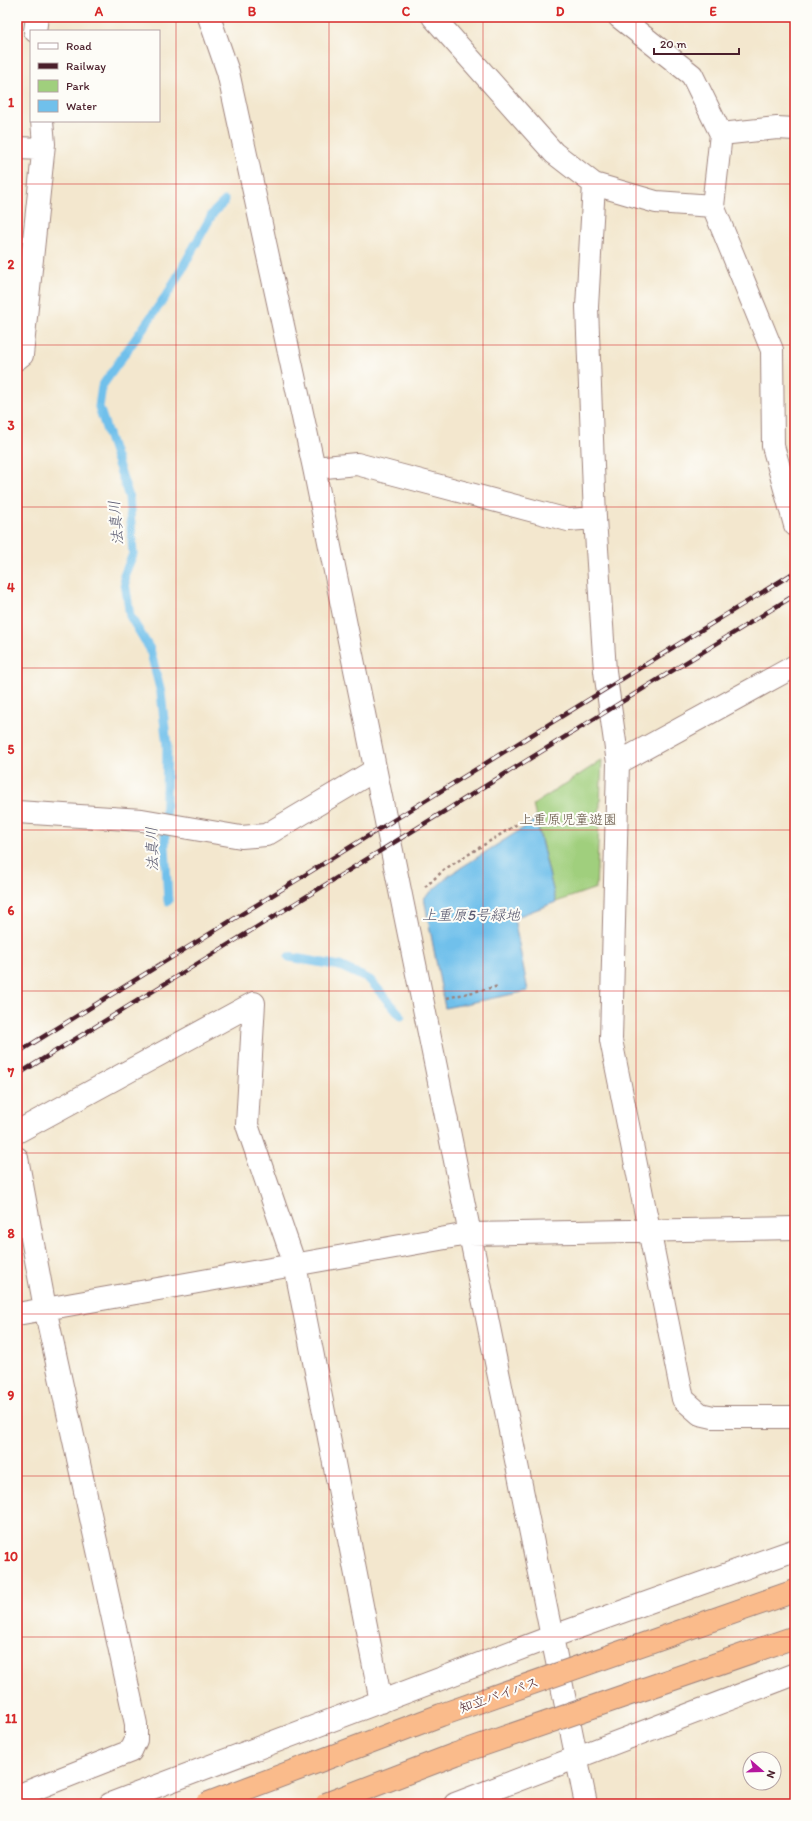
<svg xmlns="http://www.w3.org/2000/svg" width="812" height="1821" font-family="Itim,'Klee One',sans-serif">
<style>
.green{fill:#a0cf7d;stroke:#757754}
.water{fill:#70c0eb;stroke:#5d708b}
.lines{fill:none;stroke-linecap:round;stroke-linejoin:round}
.stream{stroke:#70c0eb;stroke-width:9}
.minor-casing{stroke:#9e837c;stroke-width:24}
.path{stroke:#9e837c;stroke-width:2.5;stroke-dasharray:3 3;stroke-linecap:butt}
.minor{stroke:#fff;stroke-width:22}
.rail-casing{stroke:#4a1f2b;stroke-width:4.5}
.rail{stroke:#fdfcf7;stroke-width:3;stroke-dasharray:9;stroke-linecap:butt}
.highway-bridge-casing{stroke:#9e837c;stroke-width:24;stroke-linecap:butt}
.highway-bridge{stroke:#fabb8b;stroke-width:22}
.grid{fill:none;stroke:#d62828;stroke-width:1;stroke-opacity:0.55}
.labels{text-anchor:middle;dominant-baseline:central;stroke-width:4;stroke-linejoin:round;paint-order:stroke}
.park-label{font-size:14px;fill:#645444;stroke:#fdfcf7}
.street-label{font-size:14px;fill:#4a1f2b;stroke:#fdfcf7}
.water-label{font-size:15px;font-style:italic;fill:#57576e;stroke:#fdfcf7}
.neatline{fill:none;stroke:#d62828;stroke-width:1.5}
.grid-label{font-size:13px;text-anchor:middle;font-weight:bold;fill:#d62828}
</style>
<rect width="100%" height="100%" fill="#fdfcf7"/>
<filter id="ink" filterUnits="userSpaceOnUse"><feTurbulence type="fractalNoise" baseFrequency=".025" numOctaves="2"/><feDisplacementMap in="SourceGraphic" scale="8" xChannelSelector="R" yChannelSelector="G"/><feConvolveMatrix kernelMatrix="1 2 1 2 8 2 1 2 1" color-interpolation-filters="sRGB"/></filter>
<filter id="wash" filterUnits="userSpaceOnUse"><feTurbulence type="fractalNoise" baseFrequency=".012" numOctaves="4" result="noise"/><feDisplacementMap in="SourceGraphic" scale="16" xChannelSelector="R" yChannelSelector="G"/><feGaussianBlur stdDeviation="0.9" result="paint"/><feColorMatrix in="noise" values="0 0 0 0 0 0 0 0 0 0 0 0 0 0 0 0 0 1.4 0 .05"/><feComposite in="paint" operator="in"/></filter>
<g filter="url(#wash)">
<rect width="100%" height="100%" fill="#f3e7ce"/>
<path class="green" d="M602 760 596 888 556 902 533 805Z"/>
<path class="water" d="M536 820 556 902 514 918 528 991 445 1008 424 898 451 874Z"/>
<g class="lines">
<path class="stream" d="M168 901 165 846 167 746 161 693 150 649 130 616 124 576 133 554 129 497 99 407 102 386 170 290 213 213 225 201
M289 957 340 966 370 980 401 1016"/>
</g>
</g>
<g filter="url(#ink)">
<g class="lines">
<g class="minor-casing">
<path id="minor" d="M209 17 228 72 314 468 586 1804
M433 17 554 153 594 184 656 202 713 206
M619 17 692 75 721 134 713 206 772 350 773 446 795 525
M35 31 37 17
M721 134 777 128 795 129
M17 148 43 149
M594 184 587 307 595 518 605 671 618 763 611 1040 683 1399 700 1414 713 1417H795
M17 359 22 355 44 144 42 121
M314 468 357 464 568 520 595 518
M618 763 795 666
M17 812 142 820 241 837 266 835 375 770
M17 1132 254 1003 247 1125 295 1265 381 1702
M17 1158 45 1308 136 1724V1740L131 1751 17 1796
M17 1314 468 1234 795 1228
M110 1804 551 1637 795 1550
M455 1804 795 1674"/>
</g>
<path class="path" d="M425 887 445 869 535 813
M447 998 499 986"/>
<use href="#minor" class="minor"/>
<g class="rail-casing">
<path id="rail" d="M17 1053 795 572
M17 1075 795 595"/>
</g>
<use href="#rail" class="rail"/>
<g class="highway-bridge-casing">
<path id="highway-bridge" d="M206 1804 441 1715 795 1591
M326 1804 456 1754 795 1637"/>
</g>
<use href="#highway-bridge" class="highway-bridge"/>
</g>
</g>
<path class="grid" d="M176 17V1804M329 17V1804M483 17V1804M636 17V1804M17 184H795M17 345H795M17 507H795M17 668H795M17 830H795M17 991H795M17 1153H795M17 1314H795M17 1476H795M17 1637H795"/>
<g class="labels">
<g class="park-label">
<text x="568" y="819">上重原児童遊園</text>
</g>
<g class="street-label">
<text transform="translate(499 1695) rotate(-19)">知立バイパス</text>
</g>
<g class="water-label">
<text transform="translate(116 523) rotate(-95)">法真川</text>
<text transform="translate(152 849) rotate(-91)">法真川</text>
<text x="471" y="915">上重原5号緑地</text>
</g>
</g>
<rect width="812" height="1821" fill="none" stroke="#fdfcf7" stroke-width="44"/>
<rect x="30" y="30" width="130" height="92" fill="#fdfcf7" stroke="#b5a4a5"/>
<rect x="38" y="43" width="20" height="6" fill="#ffffff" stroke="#b5a4a5"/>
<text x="66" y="50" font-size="12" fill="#4a1f2b">Road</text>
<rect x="38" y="63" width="20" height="6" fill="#4a1f2b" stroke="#b5a4a5"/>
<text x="66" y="70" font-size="12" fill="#4a1f2b">Railway</text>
<rect x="38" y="80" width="20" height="12" fill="#a0cf7d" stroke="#b5a4a5"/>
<text x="66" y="90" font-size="12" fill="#4a1f2b">Park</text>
<rect x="38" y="100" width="20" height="12" fill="#70c0eb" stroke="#b5a4a5"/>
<text x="66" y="110" font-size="12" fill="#4a1f2b">Water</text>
<g transform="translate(762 1771) rotate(110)"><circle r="19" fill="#fdfcf7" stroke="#b5a4a5"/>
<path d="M0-3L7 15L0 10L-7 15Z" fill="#b5179e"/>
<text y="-6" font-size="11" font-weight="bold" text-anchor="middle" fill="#4a1f2b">N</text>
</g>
<path d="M654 48v6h85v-6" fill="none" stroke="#4a1f2b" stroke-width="2"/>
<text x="660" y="48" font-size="12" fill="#4a1f2b" stroke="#fdfcf7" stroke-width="3" paint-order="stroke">20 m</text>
<rect x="22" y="22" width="768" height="1777" class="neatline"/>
<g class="grid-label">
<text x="99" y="16">A</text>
<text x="252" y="16">B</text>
<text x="406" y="16">C</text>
<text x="560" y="16">D</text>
<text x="713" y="16">E</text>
<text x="11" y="107">1</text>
<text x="11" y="269">2</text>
<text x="11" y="430">3</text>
<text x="11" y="592">4</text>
<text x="11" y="754">5</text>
<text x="11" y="915">6</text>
<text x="11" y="1077">7</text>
<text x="11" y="1238">8</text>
<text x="11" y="1400">9</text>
<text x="11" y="1561">10</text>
<text x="11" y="1723">11</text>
</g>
</svg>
